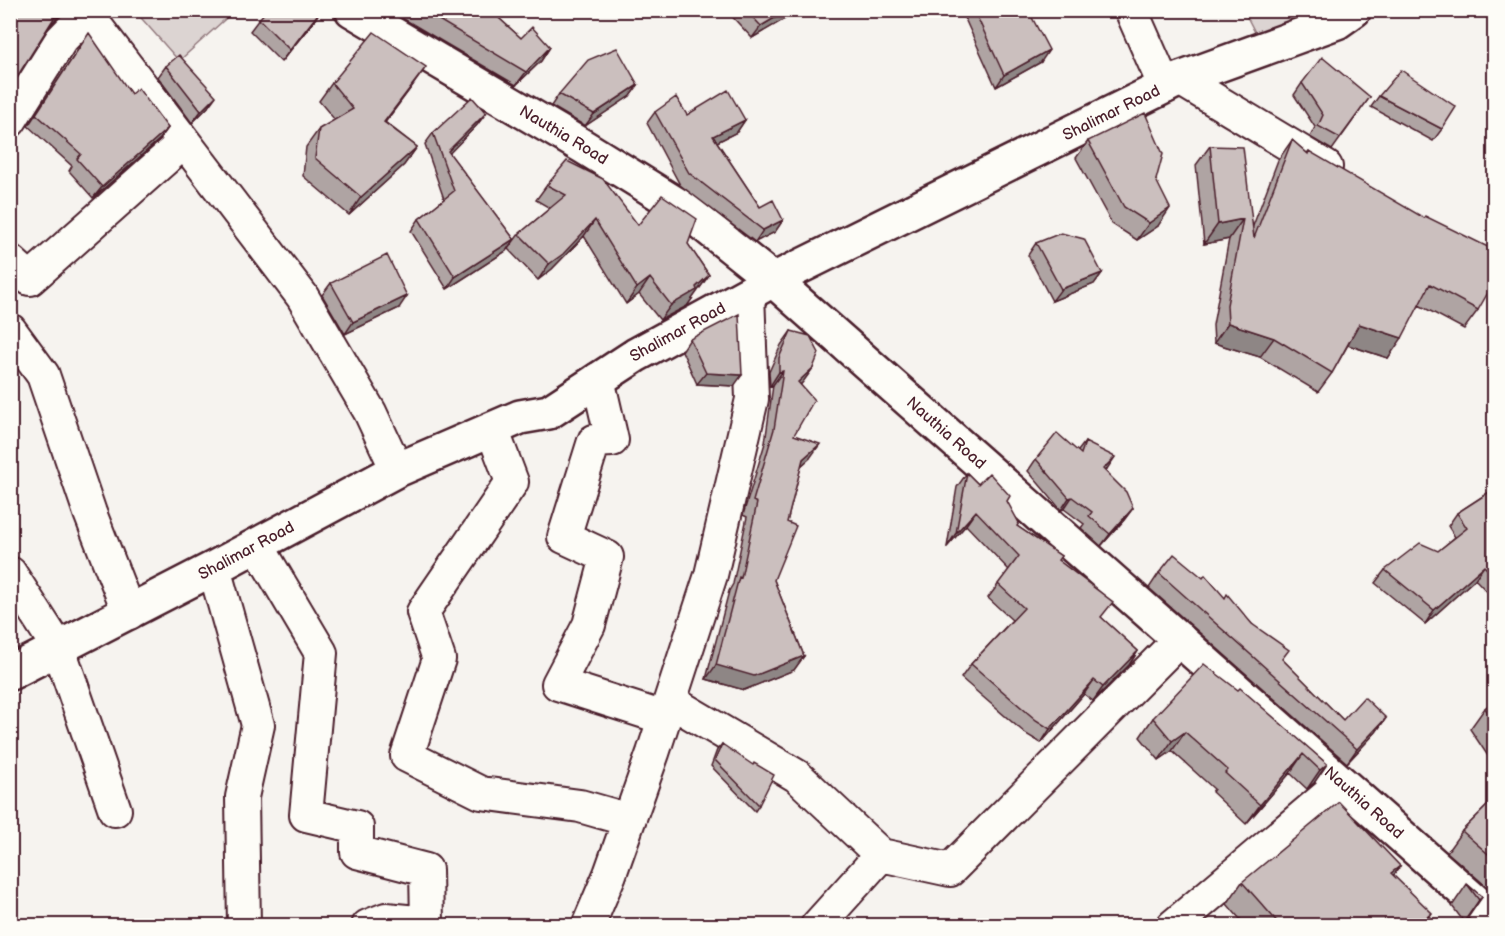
<svg xmlns="http://www.w3.org/2000/svg" width="1505" height="936" font-family="'Balsamiq Sans',sans-serif">
<style>
.green{fill:#dcd4d2;stroke:#937a7e;stroke-width:1.5}
.lines{fill:none;stroke-linecap:round;stroke-linejoin:round}
.minor-casing{stroke:#4a1f2b;stroke-width:36}
.tertiary-casing{stroke:#4a1f2b;stroke-width:38}
.secondary-casing{stroke:#4a1f2b;stroke-width:38}
.minor{stroke:#fdfcf7;stroke-width:32}
.tertiary{stroke:#fdfcf7;stroke-width:33}
.secondary{stroke:#fdfcf7;stroke-width:33}
.wall{fill:#afa4a3;stroke:#4a1f2b;stroke-width:1.5}
.shaded-wall{fill:#8e8685;stroke:#4a1f2b;stroke-width:1.5}
.building{fill:#cbbfbe;stroke:#4a1f2b;stroke-width:1.5}
.labels{text-anchor:middle;dominant-baseline:central;stroke-width:4.5;stroke-linejoin:round;paint-order:stroke}
.street-label{font-size:16px;fill:#4a1f2b;stroke:#fdfcf7}
</style>
<rect width="100%" height="100%" fill="#f6f3ef"/>
<filter id="ink" filterUnits="userSpaceOnUse"><feTurbulence type="fractalNoise" baseFrequency=".0167" numOctaves="2"/><feDisplacementMap in="SourceGraphic" scale="12" xChannelSelector="R" yChannelSelector="G"/><feConvolveMatrix kernelMatrix="1 2 1 2 8 2 1 2 1" color-interpolation-filters="sRGB"/></filter>
<g filter="url(#ink)">
<path class="green" d="M135 11H234L179 61Z
M1244 11H1300L1302 18 1260 42Z"/>
<g class="lines">
<g class="minor-casing">
<path id="minor" d="M1131 10 1165 87
M86 13 302 296 370 412 397 470
M1180 79 1326 167
M10 121 61 40 90 10
M10 261 30 279 184 142
M10 330 43 375 90 513 129 613
M598 379 612 440 594 441 564 537 607 557 589 625 558 684 664 718
M492 429 512 482 423 612 439 659 407 756 481 793 580 806 629 820
M257 545 321 653 306 815 357 827V852L426 870 427 923 386 919 368 926
M214 568 258 725 242 797 244 926
M10 573 59 649 115 810
M670 701 797 776 881 855 950 870 1180 639
M588 926 610 874 653 753 711 575 752 399 748 294
M817 926 881 855
M1173 926 1342 783"/>
</g>
<g class="tertiary-casing">
<g id="tertiary">
<path id="s1" d="M10 673 214 568 397 470 520 417 549 412 636 355 773 280 1180 79 1337 22 1354 10"/>
</g>
</g>
<g class="secondary-casing">
<g id="secondary">
<path id="s2" d="M352 10 584 147 684 209 773 280 1494 918"/>
</g>
</g>
<use href="#minor" class="minor"/>
<use href="#tertiary" class="tertiary"/>
<use href="#secondary" class="secondary"/>
</g>
<path class="wall" d="M392 10H490L521 38 550 47 541 61 516 85 392 12Z
M726 10H800L752 38Z
M961 10H1028L1041 62 996 87Z
M259 19 314 21 281 62 250 31Z
M81 45 131 94 168 128 160 139 93 198 69 171 72 166 28 126Z
M166 66 208 107 192 123 158 77Z
M332 83 413 85 385 122 417 147 404 165 349 215 303 176 306 147 319 129 335 120 319 101Z
M1302 83 1370 97 1332 150 1310 137 1315 127 1294 95Z
M638 85 630 96 585 126 551 106 559 94Z
M1379 96 1442 129 1433 141 1371 107Z
M655 112 745 120 737 132 717 142 760 207 783 220 775 232 755 242 680 185 647 123Z
M486 113 477 125 449 153 514 239 506 251 447 289 411 231 419 219 444 199 425 144 433 133Z
M1292 140 1307 153 1309 151 1478 310 1464 329 1419 305 1388 358 1348 345 1332 373 1318 392 1260 357 1214 343 1213 325 1229 239 1204 244 1196 165 1210 146 1253 226 1278 160Z
M1088 141 1156 180 1158 226 1137 240 1112 224 1076 158Z
M547 185 638 225 688 244 709 275 687 306 660 320 639 294 626 304 584 236 552 269 538 280 508 249 519 234 550 208 536 200Z
M1036 243 1102 273 1094 284 1052 301 1028 255Z
M331 283 399 308 345 334 322 295Z
M791 331 813 368 801 384 794 435 810 458 801 466 787 522 774 580 804 656 794 670 744 690 706 679 729 591 733 584 747 517 743 515 765 443 773 385 770 386 769 372 781 345Z
M690 339 734 386 697 384 682 351Z
M1085 442 1107 469 1105 471 1133 508 1124 520 1101 546 1081 528 1084 524 1064 509 1061 510 1028 471 1036 459 1078 451Z
M967 473 978 484 1007 501 1017 526 1061 556 1058 560 1102 618 1138 651 1129 665 1093 701 1084 694 1041 743 1026 734 961 678 971 664 1012 620 988 598 1009 570 966 525 947 547 957 487Z
M1494 489V597L1493 598 1475 579 1425 624 1375 583 1385 570 1438 551 1455 537 1448 526 1457 513Z
M1159 573 1225 598 1252 624 1282 659 1343 720 1386 718 1376 732 1347 763 1149 588Z
M1238 690 1327 764 1314 783 1307 789 1290 773 1246 824 1212 792 1214 789 1172 751 1159 760 1140 737 1153 718Z
M1494 701V765L1470 729 1485 708Z
M722 744 759 805 755 811 711 766 717 750Z
M1494 799V893L1447 852 1462 831Z
M1400 866 1393 876 1423 926H1246L1227 904 1242 882Z
M1467 884 1482 897 1464 922 1452 906Z"/>
<path class="shaded-wall" d="M61 10H64L46 30 54 18Z
M321 10 314 21 281 62 290 50Z
M788 10H800L752 38 761 26Z
M550 47 541 61 516 85 526 72Z
M1049 50 1041 62 996 87 1004 75Z
M426 67 413 85 372 140 384 122Z
M638 85 630 96 585 126 594 114Z
M216 96 208 107 192 123 201 111Z
M486 113 477 125 443 160 448 151Z
M745 120 737 132 705 148 713 136Z
M168 128 160 139 93 198 102 187Z
M417 147 404 165 349 215 361 197Z
M1170 208 1158 226 1137 240 1149 223Z
M1243 219 1229 239 1204 244 1218 224Z
M595 220 584 236 552 269 538 280 549 264Z
M783 220 775 232 755 242 763 230Z
M514 239 506 251 447 289 455 277Z
M1102 273 1094 284 1052 301 1061 289Z
M709 275 687 306 660 320 671 305 696 287Z
M650 278 639 294 626 304 637 288Z
M407 296 399 308 345 334 353 322Z
M1228 323 1274 338 1260 357 1214 343Z
M1359 324 1402 338 1388 358 1345 344Z
M813 368 803 382 789 396 798 382Z
M783 371 773 385 770 386 779 372Z
M706 373 742 375 734 386 697 384Z
M820 444 810 458 793 473 803 459Z
M1115 457 1107 469 1095 480 1103 469Z
M1072 497 1064 509 1061 510 1069 498Z
M1133 508 1124 520 1101 546 1110 534Z
M976 511 966 525 947 547 956 533Z
M1484 566 1475 579 1425 624 1434 610Z
M1138 651 1129 665 1093 701 1103 687Z
M804 656 794 670 744 690 706 679 716 665Z
M1094 680 1084 694 1041 743 1050 729Z
M1386 718 1376 732 1347 763 1357 749Z
M1185 732 1172 751 1159 760 1172 741Z
M1303 754 1290 773 1246 824 1260 805Z
M1327 764 1314 783 1307 789 1320 770Z
M1400 866 1385 888 1391 873Z
M1482 897 1467 919 1464 922 1479 900Z
M1432 913 1423 926H1415Z"/>
<path class="building" d="M10 10H61L54 18 10 88Z
M267 10H321L290 50 259 19Z
M422 10H490L521 38 532 27 550 47 526 72Z
M746 10H788L761 26Z
M974 10H1028L1049 50 1004 75Z
M374 32 426 67 384 122 417 147 361 197 315 158 319 129 353 109 332 83Z
M89 33 131 94 138 88 168 128 102 187 77 159 81 154 36 114Z
M617 48 638 85 594 114 559 94 588 60Z
M179 55 216 96 201 111 166 66Z
M1322 57 1370 97 1340 138 1318 126 1323 115 1302 83Z
M1401 70 1456 107 1442 129 1379 96Z
M728 90 745 120 713 136 760 207 773 200 783 220 763 230 689 173 655 112 676 97 687 115Z
M472 97 486 113 448 151 514 239 455 277 419 219 454 191 433 133Z
M1145 113 1163 154 1156 180 1170 208 1149 223 1124 207 1088 141Z
M1292 140 1308 154 1309 151 1424 218 1425 216 1494 250V282L1478 310 1430 284 1402 338 1359 324 1332 373 1274 338 1228 323 1227 305 1243 219 1218 224 1210 146 1243 147 1254 238Z
M567 161 603 179 638 225 662 195 697 219 688 244 709 275 696 287 697 290 671 305 650 278 637 288 595 220 563 254 549 264 519 234 566 195 547 185Z
M1061 233 1084 239 1102 273 1061 289 1036 243Z
M387 255 407 296 353 322 331 283Z
M739 314 742 375 706 373 690 339Z
M791 331 810 336 819 353 813 368 798 382 814 400 794 435 820 444 803 459 787 522 796 526 774 580 804 656 754 676 716 665 739 577 741 578 757 503 753 501 774 429 783 371 779 372V358Z
M1057 433 1081 454 1085 442 1115 457 1103 469 1126 492 1133 508 1110 534 1089 516 1092 512 1072 497 1069 498 1036 459Z
M967 473 978 484 989 473 992 476 1010 496 1007 501 1019 523 1017 526 1061 556 1058 560 1113 602 1101 617 1138 651 1103 687 1094 680 1050 729 1036 720 971 664 1024 608 998 584 1019 556 976 511 956 533Z
M1494 489V576L1484 566 1434 610 1385 570 1420 543 1438 551 1467 528 1457 513Z
M1174 554 1203 578 1205 575 1225 598 1227 594 1252 624 1289 650 1282 659 1343 720 1364 697 1386 718 1357 749 1159 573Z
M1204 664 1238 690 1240 688 1327 764 1320 770 1303 754 1260 805 1225 773 1228 770 1185 732 1172 741 1153 718Z
M1494 701V722L1485 708Z
M722 744 753 765 754 763 774 775 759 805 715 760Z
M1494 799V859L1462 831Z
M1339 802 1400 866 1391 873 1432 913 1415 926H1281L1242 882Z
M1467 884 1482 897 1479 900Z"/>
</g>
<g class="labels">
<g class="street-label">
<text stroke="none"><textPath href="#s1" startOffset="1238">Shalimar Road</textPath></text>
<text stroke="none"><textPath href="#s2" startOffset="246">Nauthia Road</textPath></text>
<text stroke="none"><textPath href="#s1" startOffset="752">Shalimar Road</textPath></text>
<text stroke="none"><textPath href="#s2" startOffset="732">Nauthia Road</textPath></text>
<text stroke="none"><textPath href="#s1" startOffset="266">Shalimar Road</textPath></text>
<text stroke="none"><textPath href="#s2" startOffset="1290">Nauthia Road</textPath></text>
</g>
</g>
<rect width="1505" height="936" fill="none" stroke="#fdfcf7" stroke-width="36"/>
<rect x="18" y="18" width="1469" height="900" fill="none" stroke="#4a1f2b" stroke-width="2" filter="url(#ink)"/>
</svg>
